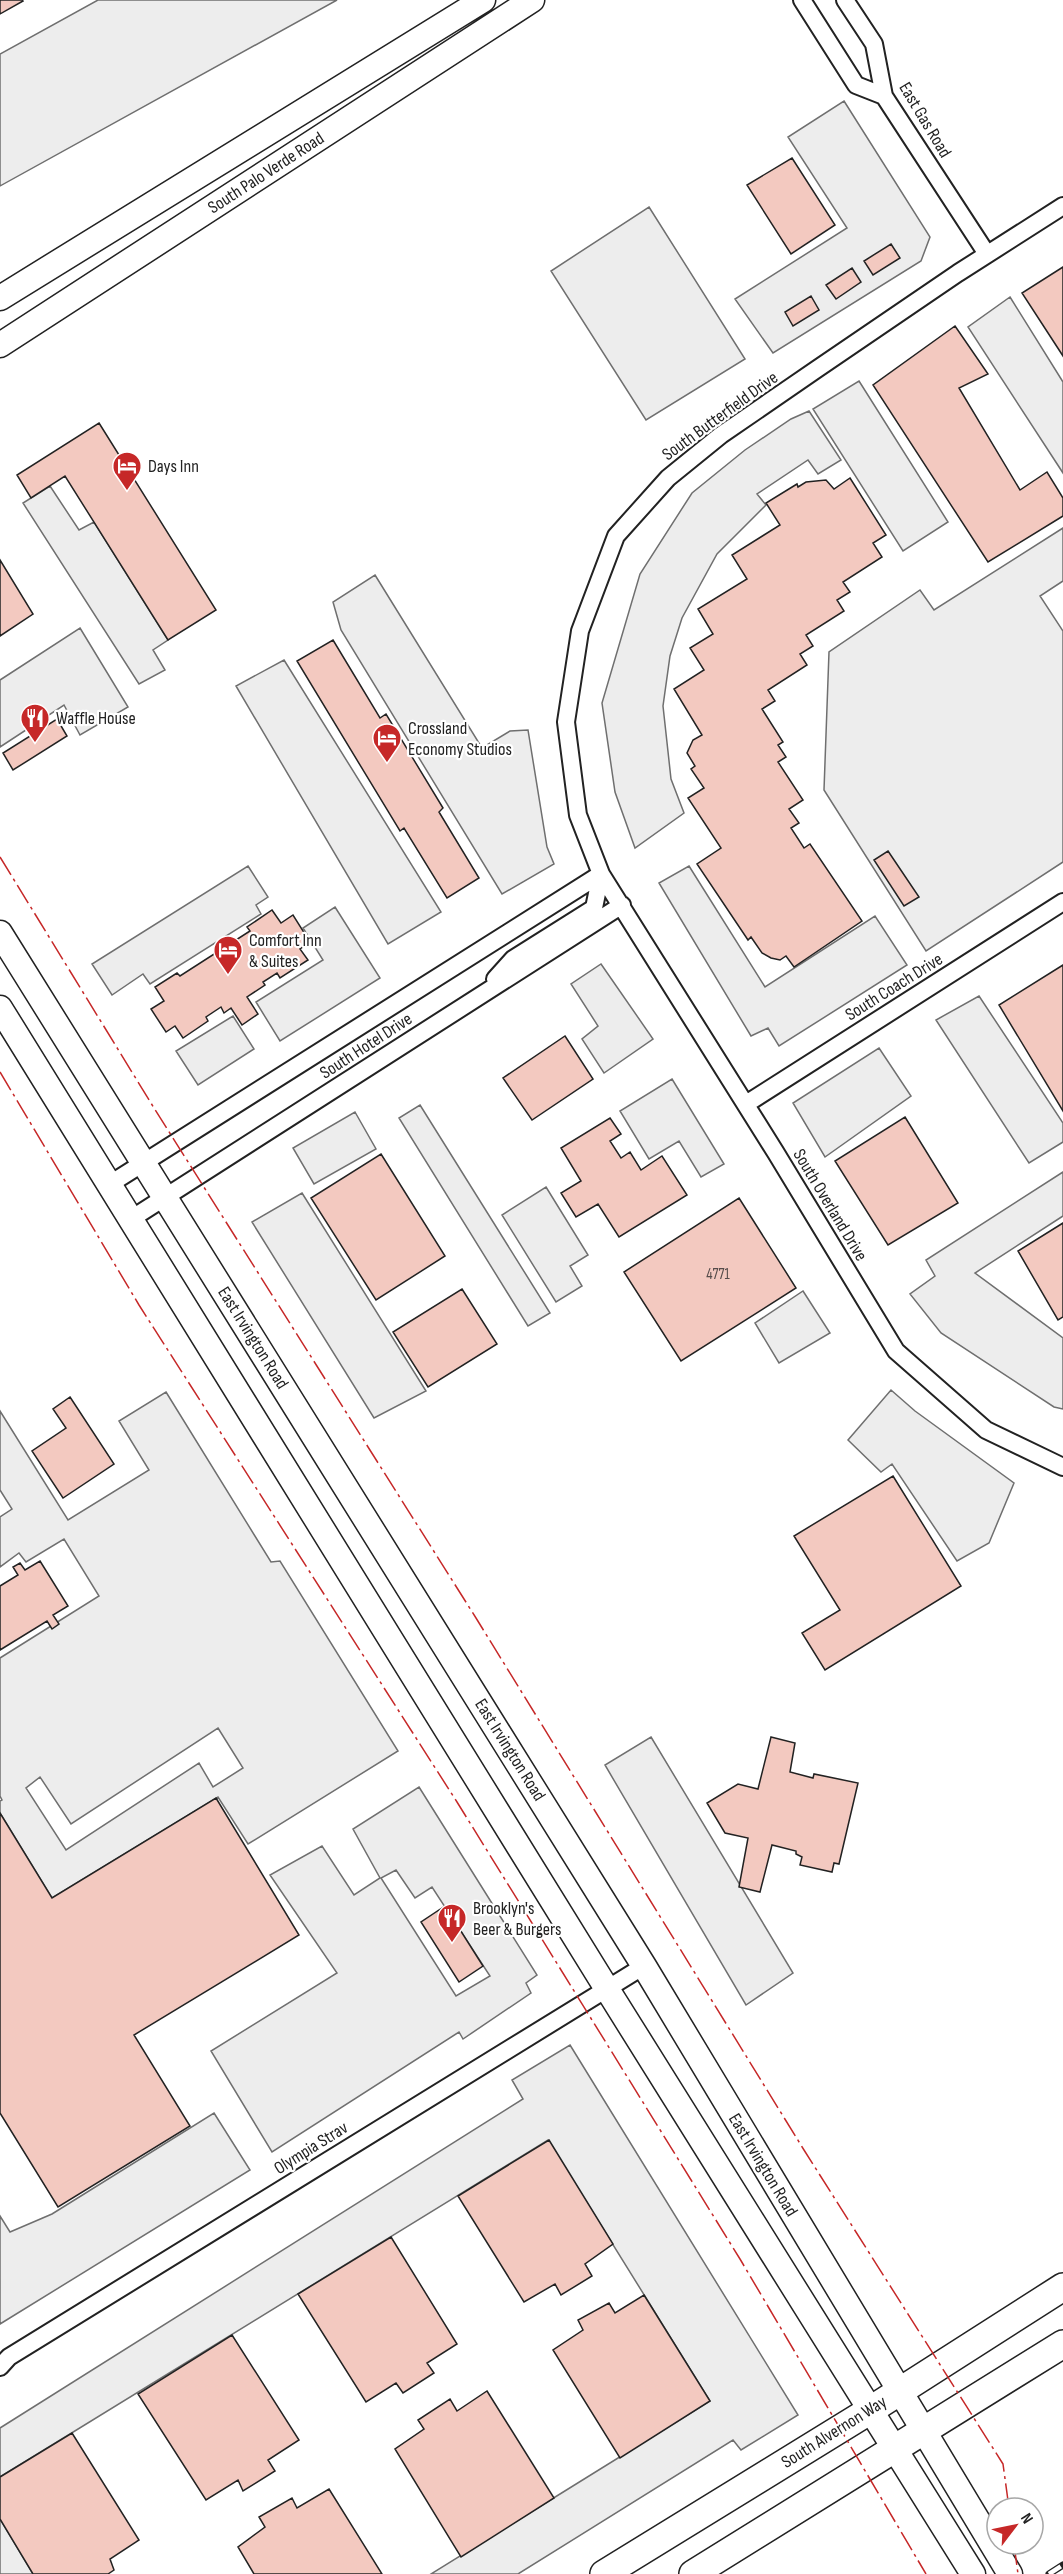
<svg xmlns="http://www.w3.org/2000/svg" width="1063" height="2574" font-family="'Sofia Sans Condensed',sans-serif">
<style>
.parking{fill:#ededed;stroke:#6f6f6f;stroke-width:1.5;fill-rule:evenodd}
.building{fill:#f3c9c0;stroke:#222;stroke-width:1.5}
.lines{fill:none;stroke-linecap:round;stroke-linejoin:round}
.street-casing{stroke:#222;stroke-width:20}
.secondary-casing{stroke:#222;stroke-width:27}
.primary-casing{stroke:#222;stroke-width:30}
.street{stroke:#fff;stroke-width:16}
.secondary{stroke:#fff;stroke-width:24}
.primary{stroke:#fff;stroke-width:27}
.rail-casing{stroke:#222;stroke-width:7}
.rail{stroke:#fff;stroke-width:4.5;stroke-dasharray:14;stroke-linecap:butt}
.power{stroke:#c62828;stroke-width:1.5;stroke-dasharray:21 4.5 3 4.5;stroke-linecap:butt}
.labels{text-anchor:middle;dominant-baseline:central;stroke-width:4.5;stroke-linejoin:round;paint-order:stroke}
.number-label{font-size:15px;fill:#564c4a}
.street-label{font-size:18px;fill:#222;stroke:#fff}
.poi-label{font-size:18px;fill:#222;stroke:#fff;text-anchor:start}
</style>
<rect width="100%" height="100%" fill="#fff"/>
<path class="parking" d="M98 0H337L0 186V54Z
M844 101 930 237 921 261 773 353 735 299 847 228 788 137Z
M649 207 745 359 646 420 551 271Z
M1010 297 1063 382V473L968 327Z
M859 381 948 522 903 551 813 409Z
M809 411 841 460 818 474 808 460 757 494 766 505 717 554 682 618 670 656 663 706 671 779 684 813 635 848 615 792 602 703 640 574 692 493 745 450 791 419Z
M50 486 79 530 94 522 168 640 153 650 165 670 139 684 23 503Z
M1063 528V581L1040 596 1063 631V862L926 951 824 790 829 652 920 590 934 610Z
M375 575 482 748 510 731 528 730 547 847 554 864 502 894 341 630 333 602Z
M80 628 128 707 80 735 64 705 0 747V680Z
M284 660 441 912 388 944 236 686Z
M248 866 268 897 256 905 261 914 150 984 143 974 112 995 92 964Z
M689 866 765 987 875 916 907 965 779 1046 768 1028 751 1036 659 883Z
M335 907 380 978 280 1041 256 1002 323 960 303 928Z
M601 964 653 1039 604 1073 582 1039 598 1026 571 984Z
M979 996 1063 1123V1142L1029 1163 936 1020Z
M233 1016 254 1049 198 1085 176 1051Z
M879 1048 911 1096 825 1157 793 1103Z
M672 1079 724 1164 701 1177 679 1141 649 1159 620 1111Z
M420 1105 550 1313 528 1326 399 1118Z
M355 1112 376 1149 314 1184 293 1148Z
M1063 1172V1216L975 1273 1063 1338V1409L1054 1407 941 1333 910 1294 935 1276 926 1260Z
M546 1187 588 1255 570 1266 582 1286 556 1302 502 1215Z
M302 1193 426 1391 374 1418 252 1222Z
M803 1291 830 1333 779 1363 755 1323Z
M891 1390 915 1411 1014 1483 989 1543 957 1561 892 1464 881 1472 848 1440Z
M166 1392 271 1562 280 1561 398 1751 248 1844 218 1797 52 1898 0 1813V1801L2 1800 0 1796V1658L99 1596 64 1539 26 1562 19 1553 0 1567V1517L12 1509 0 1490V1411L68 1520 149 1470 119 1421ZM218 1728 243 1768 213 1787 199 1763 66 1850 26 1788 40 1777 71 1824Z
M651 1737 793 1973 746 2005 605 1765Z
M419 1787 537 1975 526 1983 531 1993 463 2039 459 2032 272 2152 211 2051 337 1973 270 1875 322 1846 354 1895 380 1878 353 1829ZM396 1870 415 1898 432 1887 490 1976 456 1996 381 1878Z
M570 2045 798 2415 741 2450 733 2440 518 2574H431L710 2401 548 2140 0 2477V2428L523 2099 512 2080Z
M214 2113 250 2170 0 2324V2216L10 2232 52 2214Z
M0 2519 33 2574H0Z"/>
<path class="building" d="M0 0H22L23 1 0 14Z
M792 158 835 225 791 254 747 185Z
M891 244 900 258 873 275 864 261Z
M1063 267V356L1022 293Z
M852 268 861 282 836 299 826 285Z
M811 296 819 310 793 326 785 312Z
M955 326 988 374 959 388 1020 490 1047 472 1063 498V516L988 562 873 385Z
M99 423 216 610 168 640 65 476 31 498 17 475Z
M850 478 886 535 873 543 882 557 843 582 850 592 837 600 844 611 806 635 813 646 800 654 807 665 768 690 775 701 762 709 783 742 778 745 786 757 778 762 803 800 789 809 799 823 791 828 804 848 810 844 862 921 794 967 786 956 780 960 771 958 762 953 751 937 748 940 697 864 721 848 688 798 704 788 691 769 695 766 687 753 693 740 702 735 674 689 704 670 690 648 713 634 698 609 747 579 732 555 780 525 766 503 797 484 798 487 806 482 826 480 834 489Z
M0 560 33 614 0 636Z
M333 640 380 718 386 714 443 808 439 812 479 878 447 898 404 828 400 831 297 661Z
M57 719 67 736 13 770 3 753Z
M888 851 919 897 904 906 874 860Z
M272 910 281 923 293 915 310 942 300 949 308 960 280 978 277 973 263 982 265 985 247 997 258 1014 242 1025 231 1008 224 1013 221 1007 206 1017 208 1021 183 1038 175 1026 166 1032 151 1009 164 1001 155 987 177 973 180 976 250 931 247 927Z
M1063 965V1111L999 1005Z
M565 1036 593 1079 532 1120 503 1078Z
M905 1117 958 1203 888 1245 835 1161Z
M610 1118 621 1134 610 1141 621 1158 630 1152 641 1170 662 1156 687 1195 619 1237 598 1204 576 1217 561 1193 581 1181 561 1148Z
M381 1154 445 1256 376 1300 311 1198Z
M739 1198 796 1288 681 1361 624 1272Z
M1063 1223V1317L1058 1320 1018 1251Z
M462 1289 497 1344 428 1387 393 1332Z
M70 1397 114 1464 63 1498 32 1451 66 1428 53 1409Z
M893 1476 961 1586 825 1670 802 1633 840 1610 794 1536Z
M40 1561 68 1606 53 1615 59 1624 52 1629 47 1621 0 1650V1586L18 1575 13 1567 20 1563 25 1570Z
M771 1737 795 1743 790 1772 813 1778 814 1774 858 1783 839 1864 834 1863 832 1872 800 1865 802 1857 796 1854V1851L772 1845 760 1892 739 1887 748 1838 725 1833 707 1803 738 1784 758 1789Z
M216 1798 299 1935 134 2035 190 2126 58 2207 0 2113V1813L52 1898Z
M445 1906 483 1966 459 1982 421 1922Z
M549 2140 613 2244 585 2264 592 2276 561 2295 555 2284 524 2302 458 2196Z
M391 2237 457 2344 427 2363 434 2373 403 2393 396 2383 366 2402 298 2294Z
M644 2295 710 2401 620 2458 553 2350 583 2330 578 2320 609 2303 615 2313Z
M232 2335 299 2440 268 2460 275 2471 243 2491 238 2480 206 2500 138 2394Z
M487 2391 554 2498 461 2557 395 2449 424 2429 418 2420 450 2399 457 2411Z
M72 2433 139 2540 110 2559 114 2570 108 2574H33L0 2519V2477Z
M329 2489 382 2574H254L238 2547 265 2527 259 2517 292 2498 297 2508Z"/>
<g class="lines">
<g class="street-casing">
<path id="street" d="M802 0 856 85 884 96
M845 0 874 44 884 96 987 254
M1063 206 958 273 817 369 721 435 668 478 616 536 580 631 566 722 578 815 601 874 776 1153 896 1351 986 1430 1063 1467
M495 979 513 959 594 908 601 874
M746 1104 1063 902
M110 1184 601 874
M131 1219 622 905
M0 2367 9 2357 644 1966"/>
</g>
<g class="secondary-casing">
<path id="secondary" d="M0 298 483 0
M0 345 532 0
M0 933 644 1966 1010 2574
M0 1008 607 1989 973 2574"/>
</g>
<g class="primary-casing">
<path id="primary" d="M604 2574 869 2411 1063 2287
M693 2574 1063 2344"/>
</g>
<use href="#street" class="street"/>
<use href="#secondary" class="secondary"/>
<use href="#primary" class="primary"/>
<g class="rail-casing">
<path id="rail" d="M1049 2574 1063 2565"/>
</g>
<use href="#rail" class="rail"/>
<path class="power" d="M0 857 154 1108 476 1618 804 2150 1003 2464 1009 2508
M0 1072 139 1305 457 1802 740 2259 926 2574
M1014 2544 1018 2574"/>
</g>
<defs>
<g id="hotel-pin" transform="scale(1.5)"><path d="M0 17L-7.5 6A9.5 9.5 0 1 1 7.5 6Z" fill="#c62828" stroke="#fff"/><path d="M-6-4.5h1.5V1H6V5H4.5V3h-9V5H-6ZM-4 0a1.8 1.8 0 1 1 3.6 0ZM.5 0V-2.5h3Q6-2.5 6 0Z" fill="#fff"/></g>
<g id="restaurant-pin" transform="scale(1.5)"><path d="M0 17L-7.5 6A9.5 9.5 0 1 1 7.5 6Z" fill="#c62828" stroke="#fff"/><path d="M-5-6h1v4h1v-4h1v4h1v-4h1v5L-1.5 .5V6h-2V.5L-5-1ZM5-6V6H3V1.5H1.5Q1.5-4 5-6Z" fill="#fff"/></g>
</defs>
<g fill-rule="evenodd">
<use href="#hotel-pin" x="127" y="466"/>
<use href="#restaurant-pin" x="35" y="718"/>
<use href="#hotel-pin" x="387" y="738"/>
<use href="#hotel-pin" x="228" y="950"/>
<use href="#restaurant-pin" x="452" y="1918"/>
</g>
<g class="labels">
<g class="number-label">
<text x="718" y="1274">4771</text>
</g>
<g class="street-label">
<text transform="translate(925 120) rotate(59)">East Gas Road</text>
<text transform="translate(266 173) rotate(-33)">South Palo Verde Road</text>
<text transform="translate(720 416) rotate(-36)">South Butterfield Drive</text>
<text transform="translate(894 987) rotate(-32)">South Coach Drive</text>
<text transform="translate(366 1046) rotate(-33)">South Hotel Drive</text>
<text transform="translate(830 1205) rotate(59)">South Overland Drive</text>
<text transform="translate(253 1338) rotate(58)">East Irvington Road</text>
<text transform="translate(510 1750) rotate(58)">East Irvington Road</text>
<text transform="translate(311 2148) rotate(-32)">Olympia Strav</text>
<text transform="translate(763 2165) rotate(59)">East Irvington Road</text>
<text transform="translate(834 2432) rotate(-32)">South Alvernon Way</text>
</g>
<g class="poi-label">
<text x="148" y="466">Days Inn</text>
<text x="56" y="718">Waffle House</text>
<text x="408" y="728">Crossland<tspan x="408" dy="21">Economy Studios</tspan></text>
<text x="249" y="940">Comfort Inn<tspan x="249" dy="21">&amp; Suites</tspan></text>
<text x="473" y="1908">Brooklyn's<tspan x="473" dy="21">Beer &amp; Burgers</tspan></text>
</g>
</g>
<g transform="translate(1015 2526) rotate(58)"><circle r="28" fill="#ffffff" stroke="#a7a7a7" stroke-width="1.5"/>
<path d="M0-4.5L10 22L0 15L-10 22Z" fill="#c62828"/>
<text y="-9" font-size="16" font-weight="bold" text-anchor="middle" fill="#222222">N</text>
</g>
</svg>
